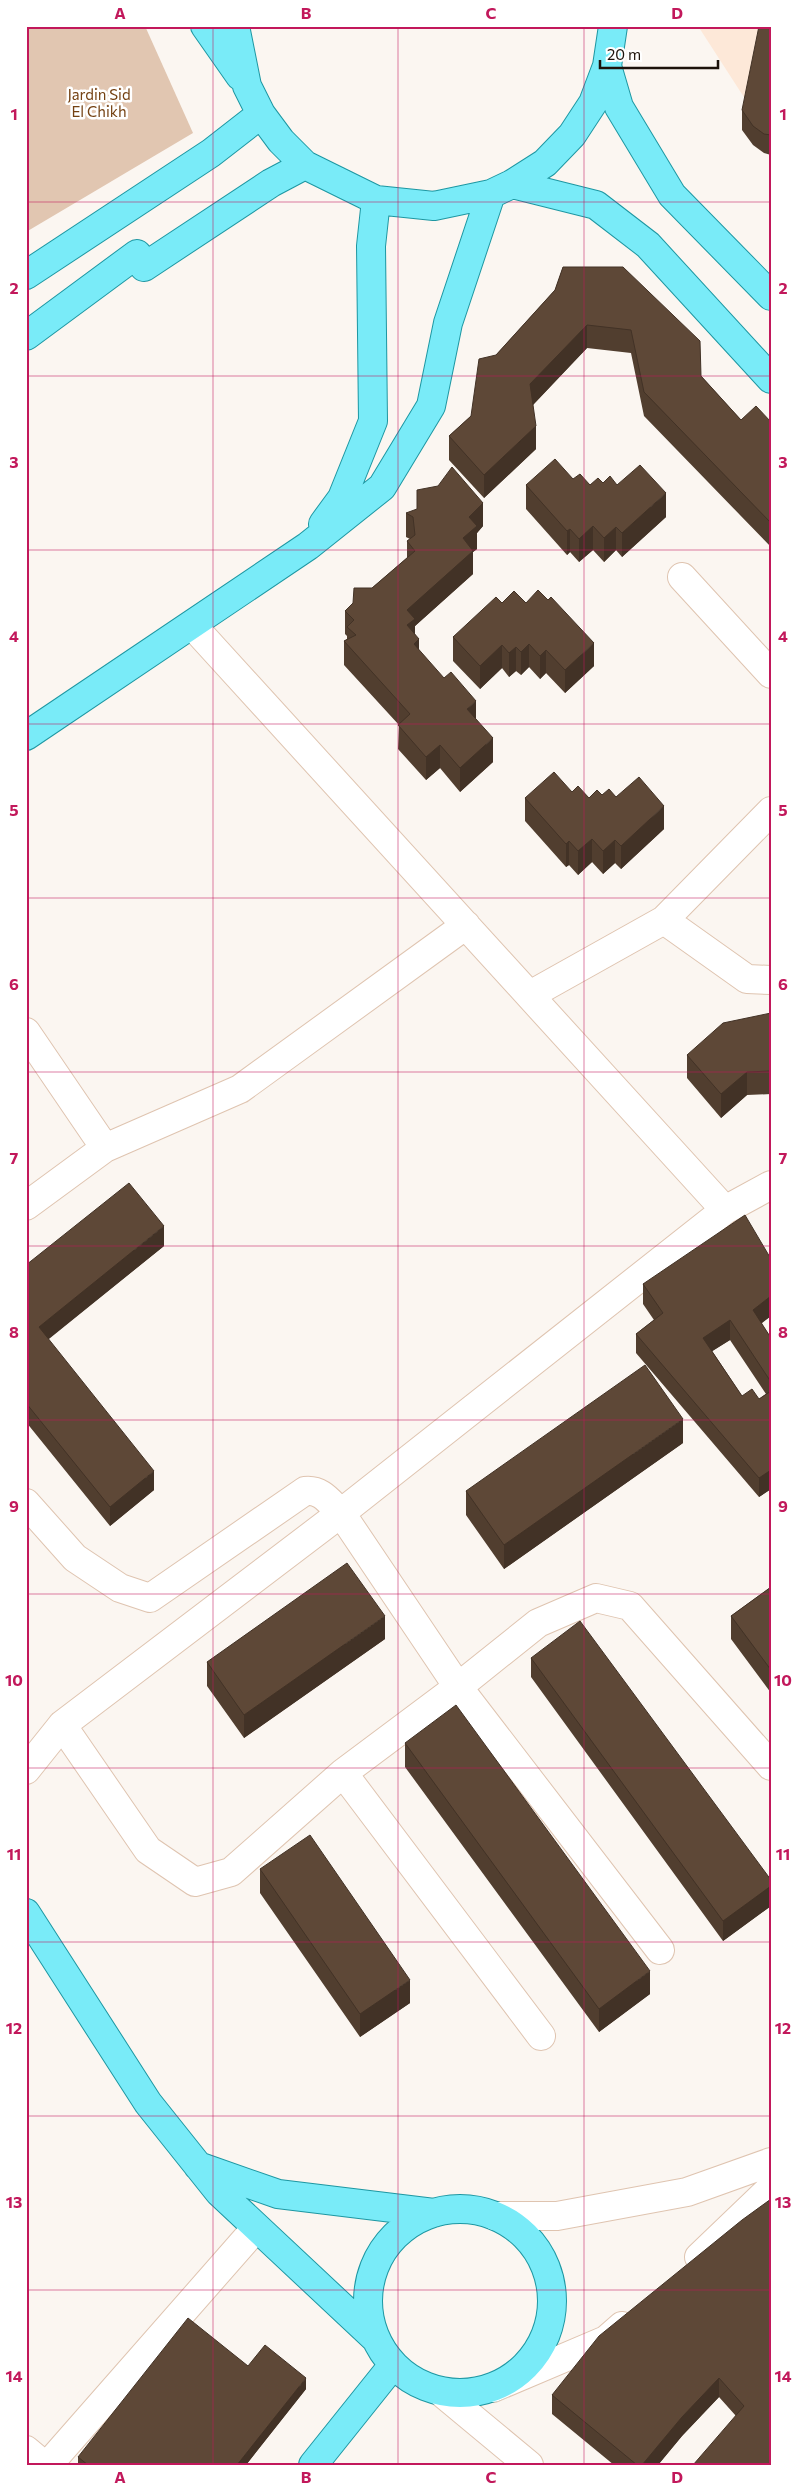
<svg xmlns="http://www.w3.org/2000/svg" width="797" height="2491" font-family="Commissioner,sans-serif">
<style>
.built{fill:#fde8d8}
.green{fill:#e1c6b1}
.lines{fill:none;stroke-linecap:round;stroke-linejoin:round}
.minor-casing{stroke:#dfc4b0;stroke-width:30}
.major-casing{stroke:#1e97a2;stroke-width:30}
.minor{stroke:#fff;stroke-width:28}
.major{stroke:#79ebf8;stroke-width:28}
.wall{fill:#513e2f;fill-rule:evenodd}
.shaded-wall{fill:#423226}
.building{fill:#5e4837;stroke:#423226}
.grid{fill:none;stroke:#c2185b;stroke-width:1;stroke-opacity:0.55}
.labels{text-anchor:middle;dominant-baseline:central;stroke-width:5;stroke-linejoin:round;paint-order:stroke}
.park-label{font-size:15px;fill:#744112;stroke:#fff}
.neatline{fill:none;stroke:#c2185b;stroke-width:2}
.grid-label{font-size:16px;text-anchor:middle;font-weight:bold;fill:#c2185b}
</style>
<rect width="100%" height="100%" fill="#fbf6f1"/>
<path class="built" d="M698 26H771V139Z"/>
<path class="green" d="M26 26H145L193 133 26 232Z"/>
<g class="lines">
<g class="minor-casing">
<path id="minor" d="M682 577 771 674
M192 625 725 1210
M664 920 747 979 771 980
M530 995 664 920 771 811
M26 1032 105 1148
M26 1206 105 1148 240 1089 466 925
M26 1503 75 1558 120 1588 150 1598 305 1491C322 1489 330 1503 341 1513L458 1687 660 1950
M62 1725 341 1513 725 1210 771 1185
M26 1770 62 1725 148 1850 195 1882 231 1872 343 1773 458 1687 538 1623 596 1598 630 1606 771 1766
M343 1773 541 2036
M495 2216H557L687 2192 771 2162
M699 2257 771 2188
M493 2388 606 2340 622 2326
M441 2392 529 2465
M26 2450 44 2465
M48 2465 256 2228"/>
</g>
<g class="major-casing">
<path id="major" d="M205 26 240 76
M235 26 247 86 261 114 281 141 305 165 376 200 434 206 491 194 512 184 545 163 572 135 593 103 607 66 613 26
M607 66 619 107 672 195 771 296
M512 184 596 205 648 245 771 379
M26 275 211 153 261 114
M26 336 137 254 144 267 271 183 305 165
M323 524 342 498 373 421 371 246 376 200
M26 736 308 546 382 487 431 406 448 323 491 194
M26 1913 148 2103 219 2192 376 2339
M198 2166 278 2194 434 2213
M368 2301a92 92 0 1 1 184 0a92 92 0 1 1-184 0Z
M313 2465 393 2365"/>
</g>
<use href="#minor" class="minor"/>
<use href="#major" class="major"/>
</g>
<path class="wall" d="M771 26V155L764 153 753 145 742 130V110Z
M563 267 701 376 741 420 771 422V547L644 416 631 353 587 348 533 405 536 449 484 498 449 460V436L471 416 496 355 555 290Z
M573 479 590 485 603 483 617 485 666 517 622 557 616 550 604 562 593 550 579 562 570 552 567 555 526 509V485Z
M406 513 483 526 477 533V549L473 552V574L415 626V634L419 650 476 720 493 762 460 792 440 768 426 780 398 749 399 725 344 665V641L347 639V636L345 634V611L407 558V541L410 539 406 537Z
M502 603 594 666 565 693 546 673 540 679 529 667 521 675 516 671 509 677 502 668 480 689 453 661V637Z
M572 792 589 798 602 795 616 797 664 829 621 869 615 863 603 874 592 862 578 875 569 865 566 867 525 821V798Z
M771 1013V1094L747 1095 721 1118 687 1078V1055Z
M164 1246 48 1339 154 1490 110 1526 26 1422V1265Z
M771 1259V1316L761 1323 771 1338V1489L759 1497 636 1353V1334L654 1320 643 1304V1284ZM730 1340 766 1394 759 1399 742 1396 712 1351Z
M683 1443 504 1569 466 1515V1491Z
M771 1587V1693L731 1639V1616Z
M385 1639 244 1738 207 1686V1662Z
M531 1658 771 1880V1906L723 1941 531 1677Z
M405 1743 650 1994 599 2032 405 1767Z
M260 1869 410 2003 360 2037 260 1893Z
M771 2199V2465L736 2416 719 2397 682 2436 658 2465H614L552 2414V2395Z
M248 2366 306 2389 246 2465H78V2457Z"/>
<path class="shaded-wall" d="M587 325V348L530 408V384Z
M536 426V449L484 498V475Z
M666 493V517L622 557V533Z
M483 503V526L477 533V549L473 552V574L415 626V642L407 633V610L463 538 469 517Z
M593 526V550L579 562V539Z
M616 527V550L604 562V538Z
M570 529V552L567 555V531Z
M419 639V662L414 644Z
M594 643V666L565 693V670Z
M529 644V667L521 675V652Z
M502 645V668L480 689V666Z
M516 647V671L509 677V653Z
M546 650V673L540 679V656Z
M476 701V724L467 709Z
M493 738V762L460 792V768Z
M440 745V768L426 780V757Z
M664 806V829L621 869V846Z
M592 839V862L578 875V851Z
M615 840V863L603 874V851Z
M569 841V865L566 867V844Z
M747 1072V1095L721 1118V1094Z
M164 1226V1246L39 1347V1327Z
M771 1296V1316L753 1330V1310Z
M730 1320V1340L703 1357V1338Z
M683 1419V1443L504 1569V1545Z
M771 1470V1489L759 1497V1478Z
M154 1471V1490L110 1526V1507Z
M385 1616V1639L244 1738V1715Z
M771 1886V1906L723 1941V1921Z
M650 1971V1994L599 2032V2009Z
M410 1980V2003L360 2037V2014Z
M306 2378V2389L246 2465H237Z
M719 2378V2397L682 2436 658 2465H642L682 2417Z"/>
<path class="building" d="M759 26H771V135L764 134 753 126 742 110Z
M563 267H623L700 341 701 376 741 420 756 406 771 422V523L644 392 631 330 587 325 530 384 536 426 484 475 449 436 471 416 479 359 496 355 555 290Z
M555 459 573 479 580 474 590 485 598 478 603 483 610 476 617 485 640 465 666 493 622 533 616 527 604 538 593 526 579 539 570 529 567 531 526 485Z
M452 467 483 503 469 517 477 526 463 538 473 551 407 610 415 619 407 625 419 639 414 644 444 678 451 672 476 701 467 709 493 738 460 768 440 745 426 757 398 725 410 714 344 641 356 635 347 627 354 620 345 611 353 603 354 588H372L415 551 407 541 415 535 413 517 406 513 417 509V490L438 486Z
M538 590 548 600 551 597 594 643 565 670 546 650 540 656 529 644 521 652 516 647 509 653 502 645 480 666 453 637 496 597 502 603 514 591 526 603Z
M554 772 572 792 578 786 589 798 597 790 602 795 609 789 616 797 639 777 664 806 621 846 615 840 603 851 592 839 578 851 569 841 566 844 525 798Z
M771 1013V1071L747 1072 721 1094 687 1055 723 1023Z
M129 1183 164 1226 39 1327 154 1471 110 1507 26 1403V1265Z
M745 1215 771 1259V1296L753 1310 771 1338V1382L730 1320 703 1338 742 1396 752 1389 759 1399 771 1391V1470L759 1478 636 1334 663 1313 643 1284Z
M645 1365 683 1419 504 1545 466 1491Z
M347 1563 385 1616 244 1715 207 1662Z
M771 1587V1670L731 1616Z
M580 1621 771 1880V1886L723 1921 531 1658Z
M456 1705 650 1971 599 2009 405 1743Z
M310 1835 410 1980 360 2014 260 1869Z
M771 2199V2465H693L744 2406 719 2378 682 2417 642 2465H637L552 2395 599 2336 742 2220Z
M188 2318 248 2366 265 2345 306 2378 237 2465H88L78 2457Z"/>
<path class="grid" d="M213 26V2465M398 26V2465M584 26V2465M26 202H771M26 376H771M26 550H771M26 724H771M26 898H771M26 1072H771M26 1246H771M26 1420H771M26 1594H771M26 1768H771M26 1942H771M26 2116H771M26 2290H771"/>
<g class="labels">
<g class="park-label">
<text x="99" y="94">Jardin Sid<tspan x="99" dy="17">El Chikh</tspan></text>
</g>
</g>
<rect width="797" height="2491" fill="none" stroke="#ffffff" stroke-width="55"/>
<path d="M600 60v8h118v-8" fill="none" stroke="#1c120b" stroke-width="2.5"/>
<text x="607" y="60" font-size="15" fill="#1c120b" stroke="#ffffff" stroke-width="4" paint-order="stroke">20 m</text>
<rect x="28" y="28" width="742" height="2436" class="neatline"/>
<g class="grid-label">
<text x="120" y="19">A</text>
<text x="306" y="19">B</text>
<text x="491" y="19">C</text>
<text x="677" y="19">D</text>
<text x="14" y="120">1</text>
<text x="783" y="120">1</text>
<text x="14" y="294">2</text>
<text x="783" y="294">2</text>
<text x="14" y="468">3</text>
<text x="783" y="468">3</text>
<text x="14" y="642">4</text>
<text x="783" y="642">4</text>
<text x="14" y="816">5</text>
<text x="783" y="816">5</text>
<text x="14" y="990">6</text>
<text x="783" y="990">6</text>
<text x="14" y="1164">7</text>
<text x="783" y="1164">7</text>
<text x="14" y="1338">8</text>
<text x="783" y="1338">8</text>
<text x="14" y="1512">9</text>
<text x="783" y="1512">9</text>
<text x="14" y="1686">10</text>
<text x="783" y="1686">10</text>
<text x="14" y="1860">11</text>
<text x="783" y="1860">11</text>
<text x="14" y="2034">12</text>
<text x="783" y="2034">12</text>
<text x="14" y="2208">13</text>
<text x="783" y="2208">13</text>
<text x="14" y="2382">14</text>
<text x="783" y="2382">14</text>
<text x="120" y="2483">A</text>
<text x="306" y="2483">B</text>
<text x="491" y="2483">C</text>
<text x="677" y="2483">D</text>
</g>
</svg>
